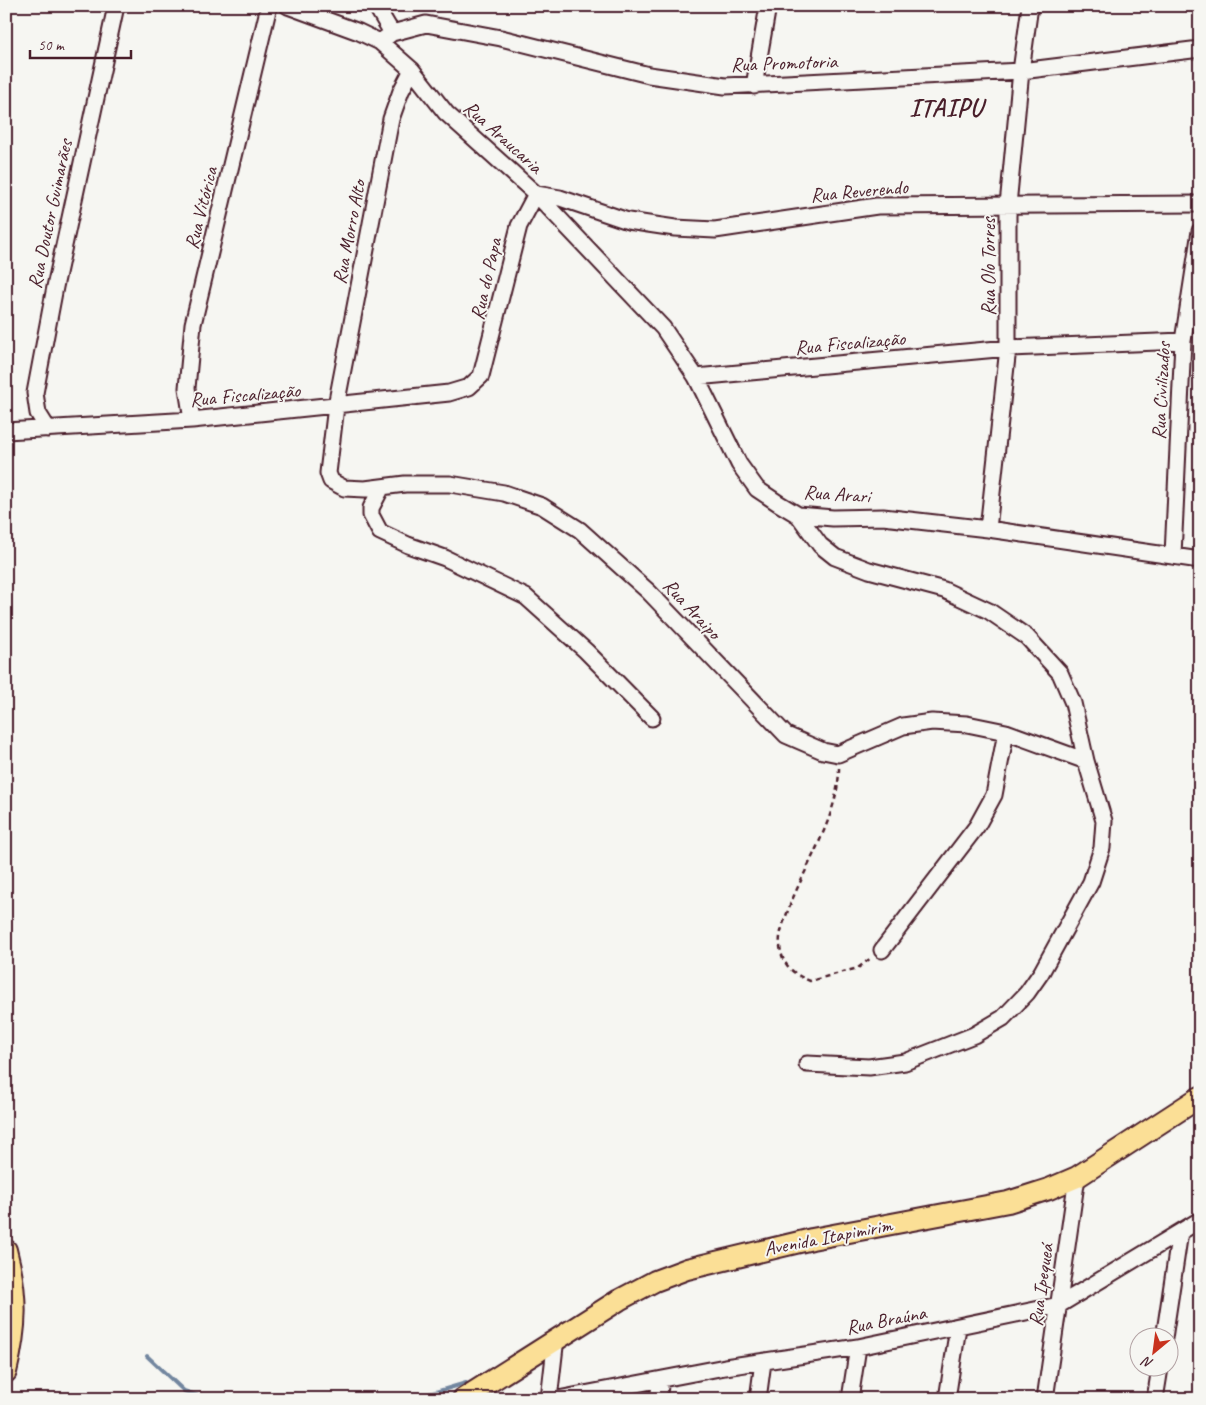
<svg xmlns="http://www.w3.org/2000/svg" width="1206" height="1405" font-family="Caveat,sans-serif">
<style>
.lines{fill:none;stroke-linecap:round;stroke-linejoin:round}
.stream{stroke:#72869f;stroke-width:4}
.minor-casing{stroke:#4a1f2b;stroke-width:19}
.major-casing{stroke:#4a1f2b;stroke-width:24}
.path{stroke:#4a1f2b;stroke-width:2.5;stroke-dasharray:5 4;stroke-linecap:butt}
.minor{stroke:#f6f6f2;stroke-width:15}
.major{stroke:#fbdf96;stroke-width:20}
.labels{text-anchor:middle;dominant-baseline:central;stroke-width:4;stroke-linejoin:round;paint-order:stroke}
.street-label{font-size:20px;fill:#4a1f2b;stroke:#f6f6f2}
.district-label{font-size:25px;font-weight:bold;letter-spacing:1px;fill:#4a1f2b;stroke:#f6f6f2}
</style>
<rect width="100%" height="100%" fill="#f6f6f2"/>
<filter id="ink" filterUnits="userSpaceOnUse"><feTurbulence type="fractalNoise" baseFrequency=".02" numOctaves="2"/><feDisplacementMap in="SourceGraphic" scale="10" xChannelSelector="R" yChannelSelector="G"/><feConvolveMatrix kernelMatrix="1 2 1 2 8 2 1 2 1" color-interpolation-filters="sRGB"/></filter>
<g filter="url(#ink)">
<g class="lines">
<path class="stream" d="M147 1356 184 1391 207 1399
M412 1399 466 1383"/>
<g class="minor-casing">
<path id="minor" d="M288 6 359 32 380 42 412 70 446 113 536 194 663 328 696 377 739 464 757 489 778 503 798 515 833 518 883 517 988 529 1200 560
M376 6 392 33
M380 42 392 33 426 24 501 38 649 75 725 86 1021 71 1200 49
M412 70 401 91 391 119 336 406 328 473 331 481 344 488 365 489 405 484H450L504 493 542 506 580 530 649 592 786 735 823 751 838 754 903 726 932 722 967 724 1006 732 1086 761
M754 86 768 6
M536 194 560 198 628 221 675 228 715 230 877 206 1200 204
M696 377 1008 348 1183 341
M192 420 187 388 193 324 269 6
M48 429 38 413 35 393 55 287 116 6
M6 431 192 420 449 393 469 387 481 376 519 226 536 194
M382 487 371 508V515L380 532 408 545 445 558 526 597 586 651 652 718
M798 515 820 545 835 557 869 570 944 590 989 611 1027 637 1060 673 1073 703 1086 761 1104 821 1102 848 1091 882 1041 973 1027 993 1003 1018 974 1035 905 1062 869 1067 807 1064
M988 529 1008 348V205L1021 71 1030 6
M1173 555 1183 341 1200 231
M882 950 977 826 994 795 1006 732
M1164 1338 1180 1232
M549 1399 556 1338
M558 1399 725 1367 858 1347 1059 1305 1200 1220
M658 1399 661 1380
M758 1399 763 1362
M850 1399 858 1347
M947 1399 958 1327
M1045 1399 1077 1177
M1155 1399 1160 1368"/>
</g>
<g class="major-casing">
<path id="major" d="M6 1250C18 1296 17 1327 6 1372
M463 1399 619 1300 655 1281 687 1269 812 1239 1008 1202 1049 1189 1077 1177 1200 1097"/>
</g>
<path class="path" d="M839 768C839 814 807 863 790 905 786 917 778 933 780 946 782 965 793 974 810 981L858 968 871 958"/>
<use href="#minor" class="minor"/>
<use href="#major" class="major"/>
</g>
</g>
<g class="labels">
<g class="street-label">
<text transform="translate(784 63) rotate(-2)">Rua Promotoria</text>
<text transform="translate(503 137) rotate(42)">Rua Araucaria</text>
<text transform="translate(859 191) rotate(-5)">Rua Reverendo</text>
<text transform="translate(201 208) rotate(-76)">Rua Vitórica</text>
<text transform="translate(50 214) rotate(-78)">Rua Doutor Guimarães</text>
<text transform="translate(349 232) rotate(-79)">Rua Morro Alto</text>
<text transform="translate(988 267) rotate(-90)">Rua Olo Torres</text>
<text transform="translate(486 279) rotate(-77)">Rua do Papa</text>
<text transform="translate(850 343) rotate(-5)">Rua Fiscalização</text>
<text transform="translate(1161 391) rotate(-87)">Rua Civilizados</text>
<text transform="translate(245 395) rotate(-5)">Rua Fiscalização</text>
<text transform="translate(837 494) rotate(4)">Rua Arari</text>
<text transform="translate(692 609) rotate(47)">Rua Araipo</text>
<text transform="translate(828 1237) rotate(-11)">Avenida Itapimirim</text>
<text transform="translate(1041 1285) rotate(-82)">Rua Ipequeá</text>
<text transform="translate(886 1320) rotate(-11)">Rua Braúna</text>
</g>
<g class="district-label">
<text x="946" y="108">ITAIPU</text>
</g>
</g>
<rect width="1206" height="1405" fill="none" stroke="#f6f6f2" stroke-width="25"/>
<rect x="12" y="12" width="1181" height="1380" fill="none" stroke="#4a1f2b" stroke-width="2" filter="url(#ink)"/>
<g transform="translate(1154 1352) rotate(209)"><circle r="24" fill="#f6f6f2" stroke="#b1a0a2"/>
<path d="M0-4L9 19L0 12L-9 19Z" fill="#c8321e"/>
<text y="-8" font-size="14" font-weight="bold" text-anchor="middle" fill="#4a1f2b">N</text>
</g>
<path d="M30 50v8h101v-8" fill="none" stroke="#4a1f2b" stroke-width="2.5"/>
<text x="38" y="50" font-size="15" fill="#4a1f2b" stroke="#f6f6f2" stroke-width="4" paint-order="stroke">50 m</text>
</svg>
